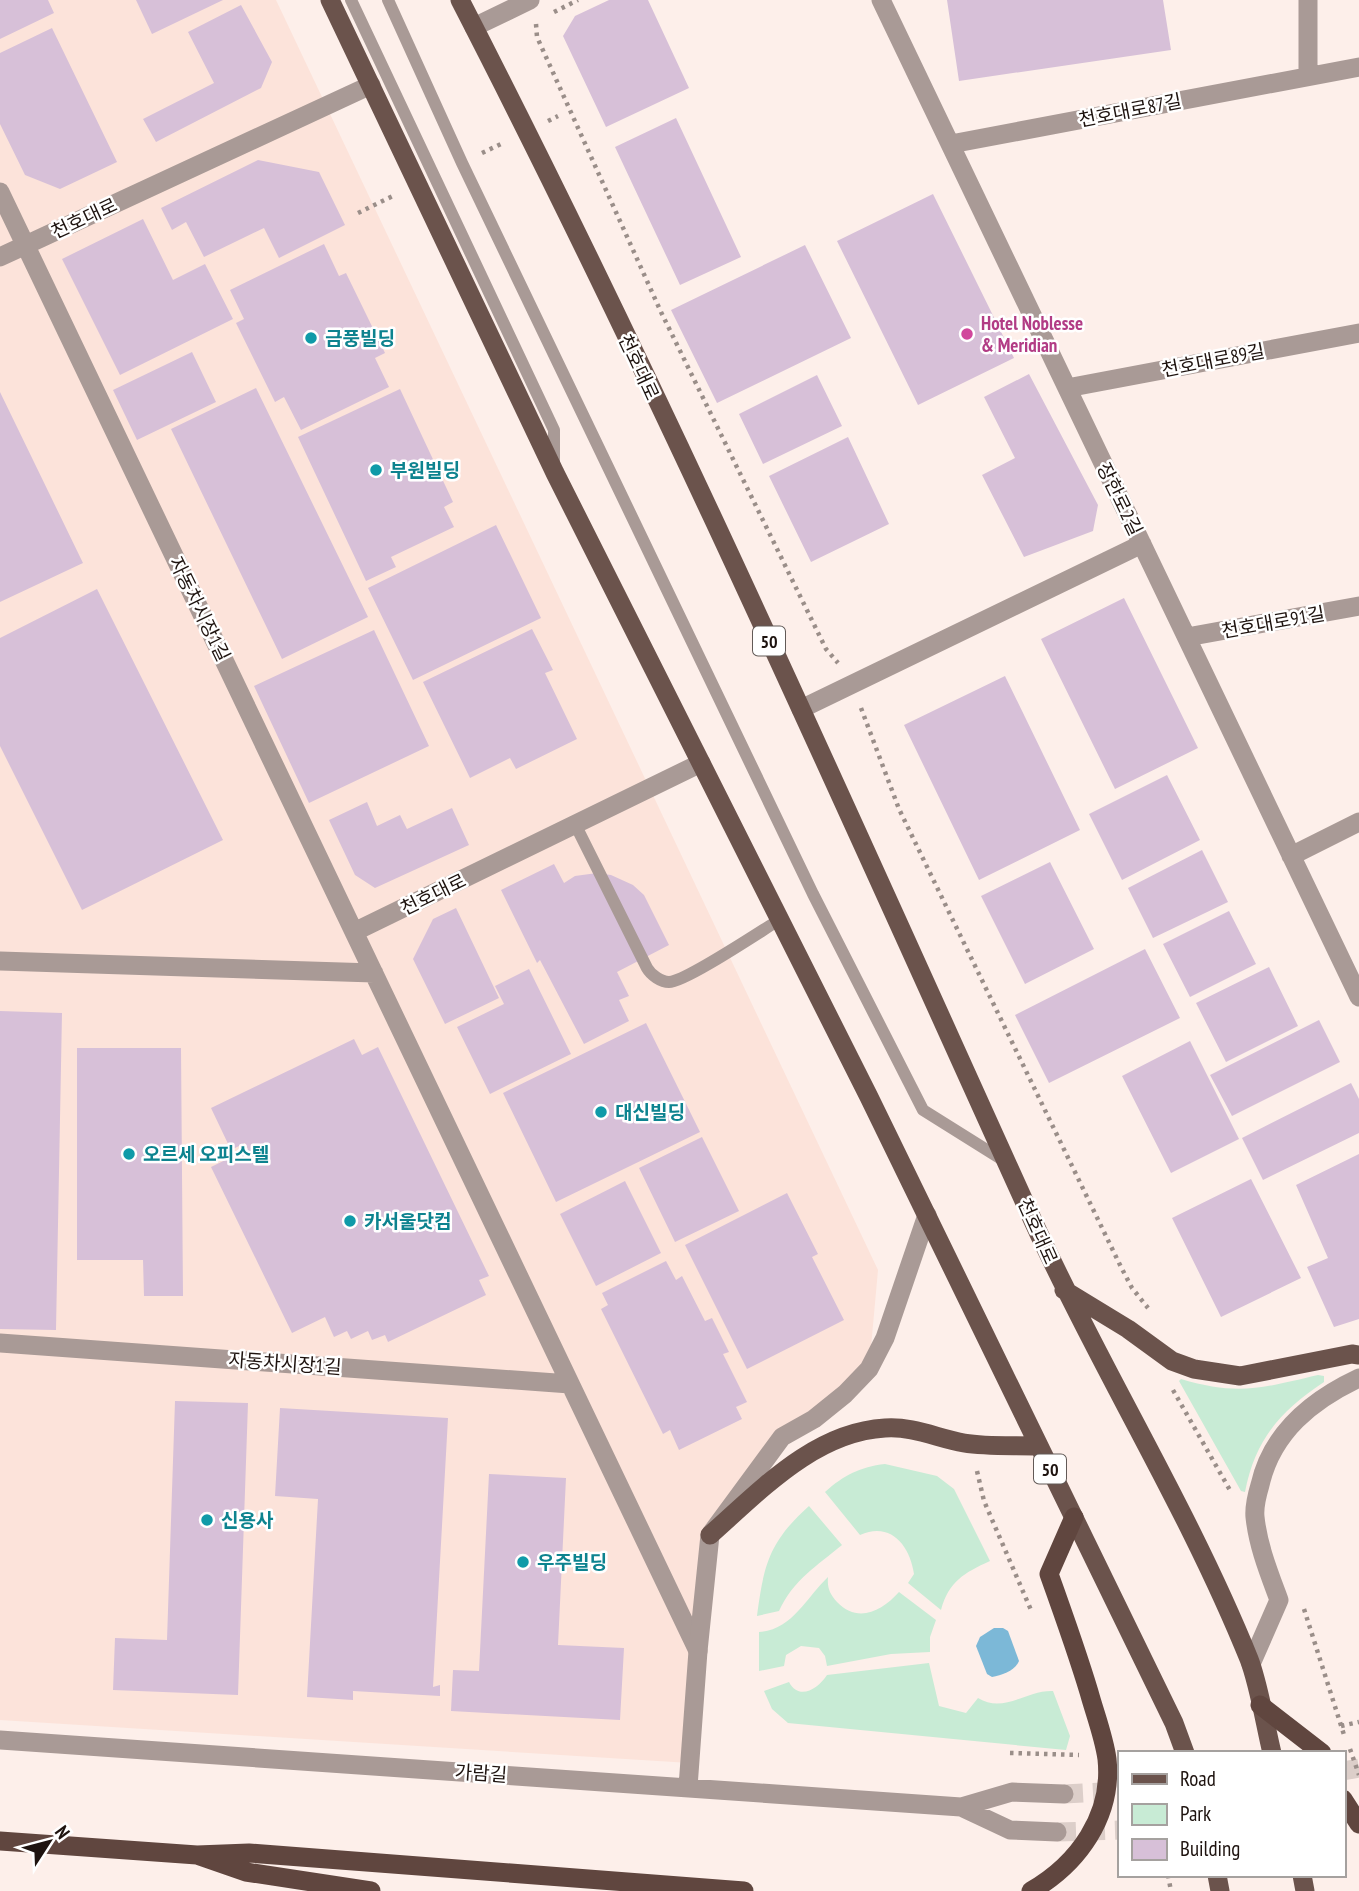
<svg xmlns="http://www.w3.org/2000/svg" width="1359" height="1891" font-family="'PT Sans Narrow','Noto Sans KR',sans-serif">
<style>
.commercial{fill:#fce3da}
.green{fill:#c8ebd5}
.water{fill:#7cb8d7}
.building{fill:#d7c0d8}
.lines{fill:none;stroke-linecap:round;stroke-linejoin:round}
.tertiary-tunnel{stroke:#dccec9;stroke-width:19;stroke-dasharray:19 10;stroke-linecap:butt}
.path{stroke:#9a8e89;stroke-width:4.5;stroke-dasharray:3.5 5;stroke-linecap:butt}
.service{stroke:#a99a96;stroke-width:12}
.minor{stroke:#a99a96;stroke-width:19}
.tertiary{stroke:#a99a96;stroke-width:19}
.primary{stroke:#6b534c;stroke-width:19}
.trunk{stroke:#60463f;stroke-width:19}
.hotel-dot{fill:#d1479c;stroke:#fff;stroke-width:2.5}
.culture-dot{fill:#0f9aa8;stroke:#fff;stroke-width:2.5}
.labels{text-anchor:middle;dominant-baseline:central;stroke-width:5;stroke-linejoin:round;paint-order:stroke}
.shield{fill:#fff;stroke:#625a57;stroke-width:2}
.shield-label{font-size:18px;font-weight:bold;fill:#1e130f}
.street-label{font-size:19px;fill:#1e130f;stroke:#fff}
.hotel-label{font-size:19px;font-weight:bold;fill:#b23c85;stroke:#fff;text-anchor:start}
.culture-label{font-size:19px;font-weight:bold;fill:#0d838f;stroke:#fff;text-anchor:start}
</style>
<rect width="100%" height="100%" fill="#fdefea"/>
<path class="commercial" d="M0 0H276L878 1270 869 1369 782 1437 710 1535 690 1763 0 1720Z"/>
<path class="green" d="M1318 1375 1324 1376V1382C1280 1411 1255 1440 1245 1492L1241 1491 1179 1381 1181 1379C1238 1396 1262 1388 1318 1375Z
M885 1464 937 1476 954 1489 990 1561C964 1573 949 1581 941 1610L908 1583 914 1574C910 1546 891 1521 860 1535L825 1492C844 1475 860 1467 885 1464Z
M809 1506 842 1545C817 1566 793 1580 779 1611L757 1616C764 1564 769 1542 809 1506Z
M828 1577C827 1588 830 1594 837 1602 858 1624 882 1611 899 1592L936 1620 930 1637V1652L891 1654 827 1666 825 1656 819 1648 801 1646 786 1655 784 1666 759 1671V1632C792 1630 806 1598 828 1577Z
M929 1663 939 1706 966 1713 978 1698C1004 1714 1026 1690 1053 1691L1070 1736 1066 1750 788 1723 772 1709 764 1691 789 1682C799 1701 818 1689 827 1675Z"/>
<path class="water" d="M994 1628H1003L1008 1631 1019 1661C1015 1671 1002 1675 992 1677L987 1674 976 1646 980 1637Z"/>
<path class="building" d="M0 0H48L54 13 0 39Z
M136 0H223L152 34Z
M609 0H648L689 88 606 127 563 36 575 16Z
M947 0H1163L1171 50 959 81Z
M241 5 272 62 261 88 156 142 143 119 214 83 188 32Z
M52 28 117 162 60 189 25 175 0 124V53Z
M676 118 741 257 680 285 615 147Z
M258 160 319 172 345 225 279 258 264 228 204 257 186 222 172 230 161 208Z
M933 194 1014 358 918 405 837 241Z
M143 219 173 280 205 264 233 319 120 375 62 259Z
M324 244 339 276 346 273 385 353 375 358 389 387 301 430 284 397 275 402 236 323 244 319 230 290Z
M805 245 851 338 717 403 671 310Z
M192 352 216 402 137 440 113 390Z
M1029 374 1098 505 1093 531 1024 557 982 475 1015 458 984 397Z
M817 375 842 426 763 464 739 414Z
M256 388 368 617 282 659 171 429Z
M400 389 453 502 444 507 454 527 391 557 396 567 366 581 298 437Z
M0 392 83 563 0 602Z
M848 437 889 524 811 562 769 476Z
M496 525 541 618 413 680 368 588Z
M97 589 223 840 82 910 0 746V638Z
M1124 598 1198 748 1115 789 1041 639Z
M532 629 553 670 545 673 577 739 516 769 510 758 470 778 423 682Z
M374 630 429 746 309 803 254 686Z
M1005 676 1080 830 979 880 904 725Z
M1167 775 1200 840 1122 880 1089 814Z
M367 802 377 826 400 815 407 829 452 808 469 845 375 888 355 875 329 820Z
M1202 850 1228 902 1153 938 1128 888Z
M1050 862 1094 949 1025 984 981 896Z
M554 864 564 883 575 876 597 873 611 875 633 885 644 895 669 945 617 972 629 996 619 1000 629 1021 584 1044 540 960 537 963 501 890Z
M456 908 499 998 445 1024 413 959 433 919Z
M1229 911 1256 964 1190 997 1163 944Z
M1145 949 1180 1018 1049 1083 1015 1015Z
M1269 967 1298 1026 1226 1062 1196 1003Z
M529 969 571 1054 490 1094 457 1027 504 1004 495 986Z
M0 1011 62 1013 56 1330 0 1329Z
M1319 1020 1340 1062 1232 1116 1210 1075Z
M646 1023 700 1132 556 1202 503 1093Z
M354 1039 362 1055 378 1047 489 1276 479 1280 486 1295 388 1342 385 1335 372 1340 368 1331 351 1339 347 1331 334 1337 325 1317 292 1333 211 1167 248 1149 245 1143 231 1150 211 1108Z
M1190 1041 1239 1139 1171 1173 1122 1076Z
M77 1048H181L183 1296H144L143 1260H77Z
M1351 1083 1359 1099V1133L1263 1180 1242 1138Z
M702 1137 739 1211 675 1242 639 1168Z
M1359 1154V1319L1334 1327 1307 1267 1328 1258 1296 1185Z
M1251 1179 1301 1278 1221 1317 1172 1218Z
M625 1181 661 1253 596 1286 560 1214Z
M787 1193 818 1254 812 1257 844 1320 747 1369 685 1245Z
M666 1261 676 1280 682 1276 705 1321 712 1318 729 1352 723 1354 747 1402 736 1407 742 1419 679 1450 670 1430 663 1434 601 1309 608 1305 602 1293Z
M175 1401 248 1403 238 1695 113 1690 115 1638 167 1640Z
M280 1408 448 1418 433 1687 440 1685V1696L353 1691V1700L307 1697 318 1499 275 1496Z
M489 1474 566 1478 558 1645 624 1648 620 1720 451 1711 453 1670 479 1671Z"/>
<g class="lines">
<path class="tertiary-tunnel" d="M1343 1771 1359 1768
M1064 1794 1119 1791
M1057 1832 1119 1830"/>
<path class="path" d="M554 12 578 0
M536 24 537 37 661 312 826 649 838 663
M548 121 558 116
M482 153 503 143
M358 213 395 195
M861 708 899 809 1121 1267 1132 1288 1148 1308
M1173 1390 1231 1492
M977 1471 984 1501 1031 1610
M1304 1609 1345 1738
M1341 1726 1359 1722
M1350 1749 1359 1775
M1010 1753 1079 1755
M1168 1875 1171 1891"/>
<path class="service" d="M351 0 554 430V465
M388 0 462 163 813 894 923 1110 1006 1162
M575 824 647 968C651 975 661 982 669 982 685 982 761 931 779 920"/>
<path class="minor" d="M881 0 1359 997
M1308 0V76
M474 27 530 0
M951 144 1359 67
M0 192 698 1651
M0 257 371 85
M1067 388 1359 333
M1187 637 1359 606
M801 709 1142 544
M1291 856 1359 822
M354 932 701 763
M0 961 374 973
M0 1343 570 1384"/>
<path class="tertiary" d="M1251 1664 1279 1600C1269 1573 1258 1546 1255 1517 1254 1507 1257 1495 1260 1485 1272 1432 1312 1400 1359 1378
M0 1740 961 1807 1012 1792 1064 1794
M688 1787 698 1651 710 1535 782 1437 814 1419 845 1394 869 1369 885 1338 927 1215
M961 1807 1010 1830 1057 1832"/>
<path class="primary" d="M330 0 555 473 869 1097 1174 1723 1185 1753
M460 0C666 400 848 813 1034 1223 1101 1370 1188 1508 1249 1659 1259 1685 1265 1724 1272 1753
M1064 1290 1128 1329 1172 1361 1194 1369 1240 1376 1352 1354 1359 1355
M710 1535C760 1491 814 1432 885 1428 913 1426 937 1438 964 1443 988 1447 1014 1445 1039 1446
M1217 1875 1220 1891
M1302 1875 1305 1891"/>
<path class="trunk" d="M1260 1705 1322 1753
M1343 1799 1359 1824
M0 1841 197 1855 246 1872 371 1891
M197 1855 249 1853 744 1891
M1031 1891C1078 1864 1113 1816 1107 1759 1104 1737 1095 1714 1089 1692 1077 1652 1063 1613 1049 1574L1074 1517"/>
</g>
<circle class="hotel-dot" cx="967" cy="334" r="7"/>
<g class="culture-dot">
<circle cx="311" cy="338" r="7"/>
<circle cx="376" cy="470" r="7"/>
<circle cx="601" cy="1112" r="7"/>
<circle cx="129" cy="1154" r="7"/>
<circle cx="350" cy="1221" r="7"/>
<circle cx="207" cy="1520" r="7"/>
<circle cx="523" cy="1562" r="7"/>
</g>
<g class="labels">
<g class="shield">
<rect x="753" y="626.5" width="32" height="29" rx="5"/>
<rect x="1034" y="1454.5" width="32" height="29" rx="5"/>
</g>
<g class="shield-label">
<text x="769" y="641">50</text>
<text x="1050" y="1469">50</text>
</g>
<g class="street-label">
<text transform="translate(1130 110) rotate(-11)">천호대로87길</text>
<text transform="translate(84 218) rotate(-25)">천호대로</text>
<text transform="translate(1213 360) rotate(-11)">천호대로89길</text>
<text transform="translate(639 367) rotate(65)">천호대로</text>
<text transform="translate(1120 499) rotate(64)">장한로2길</text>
<text transform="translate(200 609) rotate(64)">자동차시장1길</text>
<text transform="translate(1273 622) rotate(-10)">천호대로91길</text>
<text transform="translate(433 894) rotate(-26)">천호대로</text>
<text transform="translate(1038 1231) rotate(66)">천호대로</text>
<text transform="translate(285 1363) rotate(4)">자동차시장1길</text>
<text transform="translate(481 1773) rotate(4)">가람길</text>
</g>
<g class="hotel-label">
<text x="981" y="323">Hotel Noblesse<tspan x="981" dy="22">&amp; Meridian</tspan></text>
</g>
<g class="culture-label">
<text x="325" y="338">금풍빌딩</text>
<text x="390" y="470">부원빌딩</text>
<text x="615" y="1112">대신빌딩</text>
<text x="143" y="1154">오르세 오피스텔</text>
<text x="364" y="1221">카서울닷컴</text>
<text x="221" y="1520">신용사</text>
<text x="537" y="1562">우주빌딩</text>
</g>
</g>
<rect x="1118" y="1751" width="228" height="126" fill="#ffffff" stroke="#a5a19f" stroke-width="2"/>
<rect x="1132" y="1774" width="35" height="10" fill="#6b534c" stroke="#a5a19f" stroke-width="2"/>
<text x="1180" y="1786" font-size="21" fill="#1e130f">Road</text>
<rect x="1132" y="1804" width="35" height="21" fill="#c8ebd5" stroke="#a5a19f" stroke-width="2"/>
<text x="1180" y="1821" font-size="21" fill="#1e130f">Park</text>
<rect x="1132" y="1839" width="35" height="21" fill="#d7c0d8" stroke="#a5a19f" stroke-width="2"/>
<text x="1180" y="1856" font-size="21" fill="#1e130f">Building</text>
<g transform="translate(49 1842) rotate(54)" stroke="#ffffff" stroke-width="5" paint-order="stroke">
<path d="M0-5L12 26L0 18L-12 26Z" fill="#1e130f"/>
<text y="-10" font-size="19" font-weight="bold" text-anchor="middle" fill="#1e130f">N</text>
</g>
</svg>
